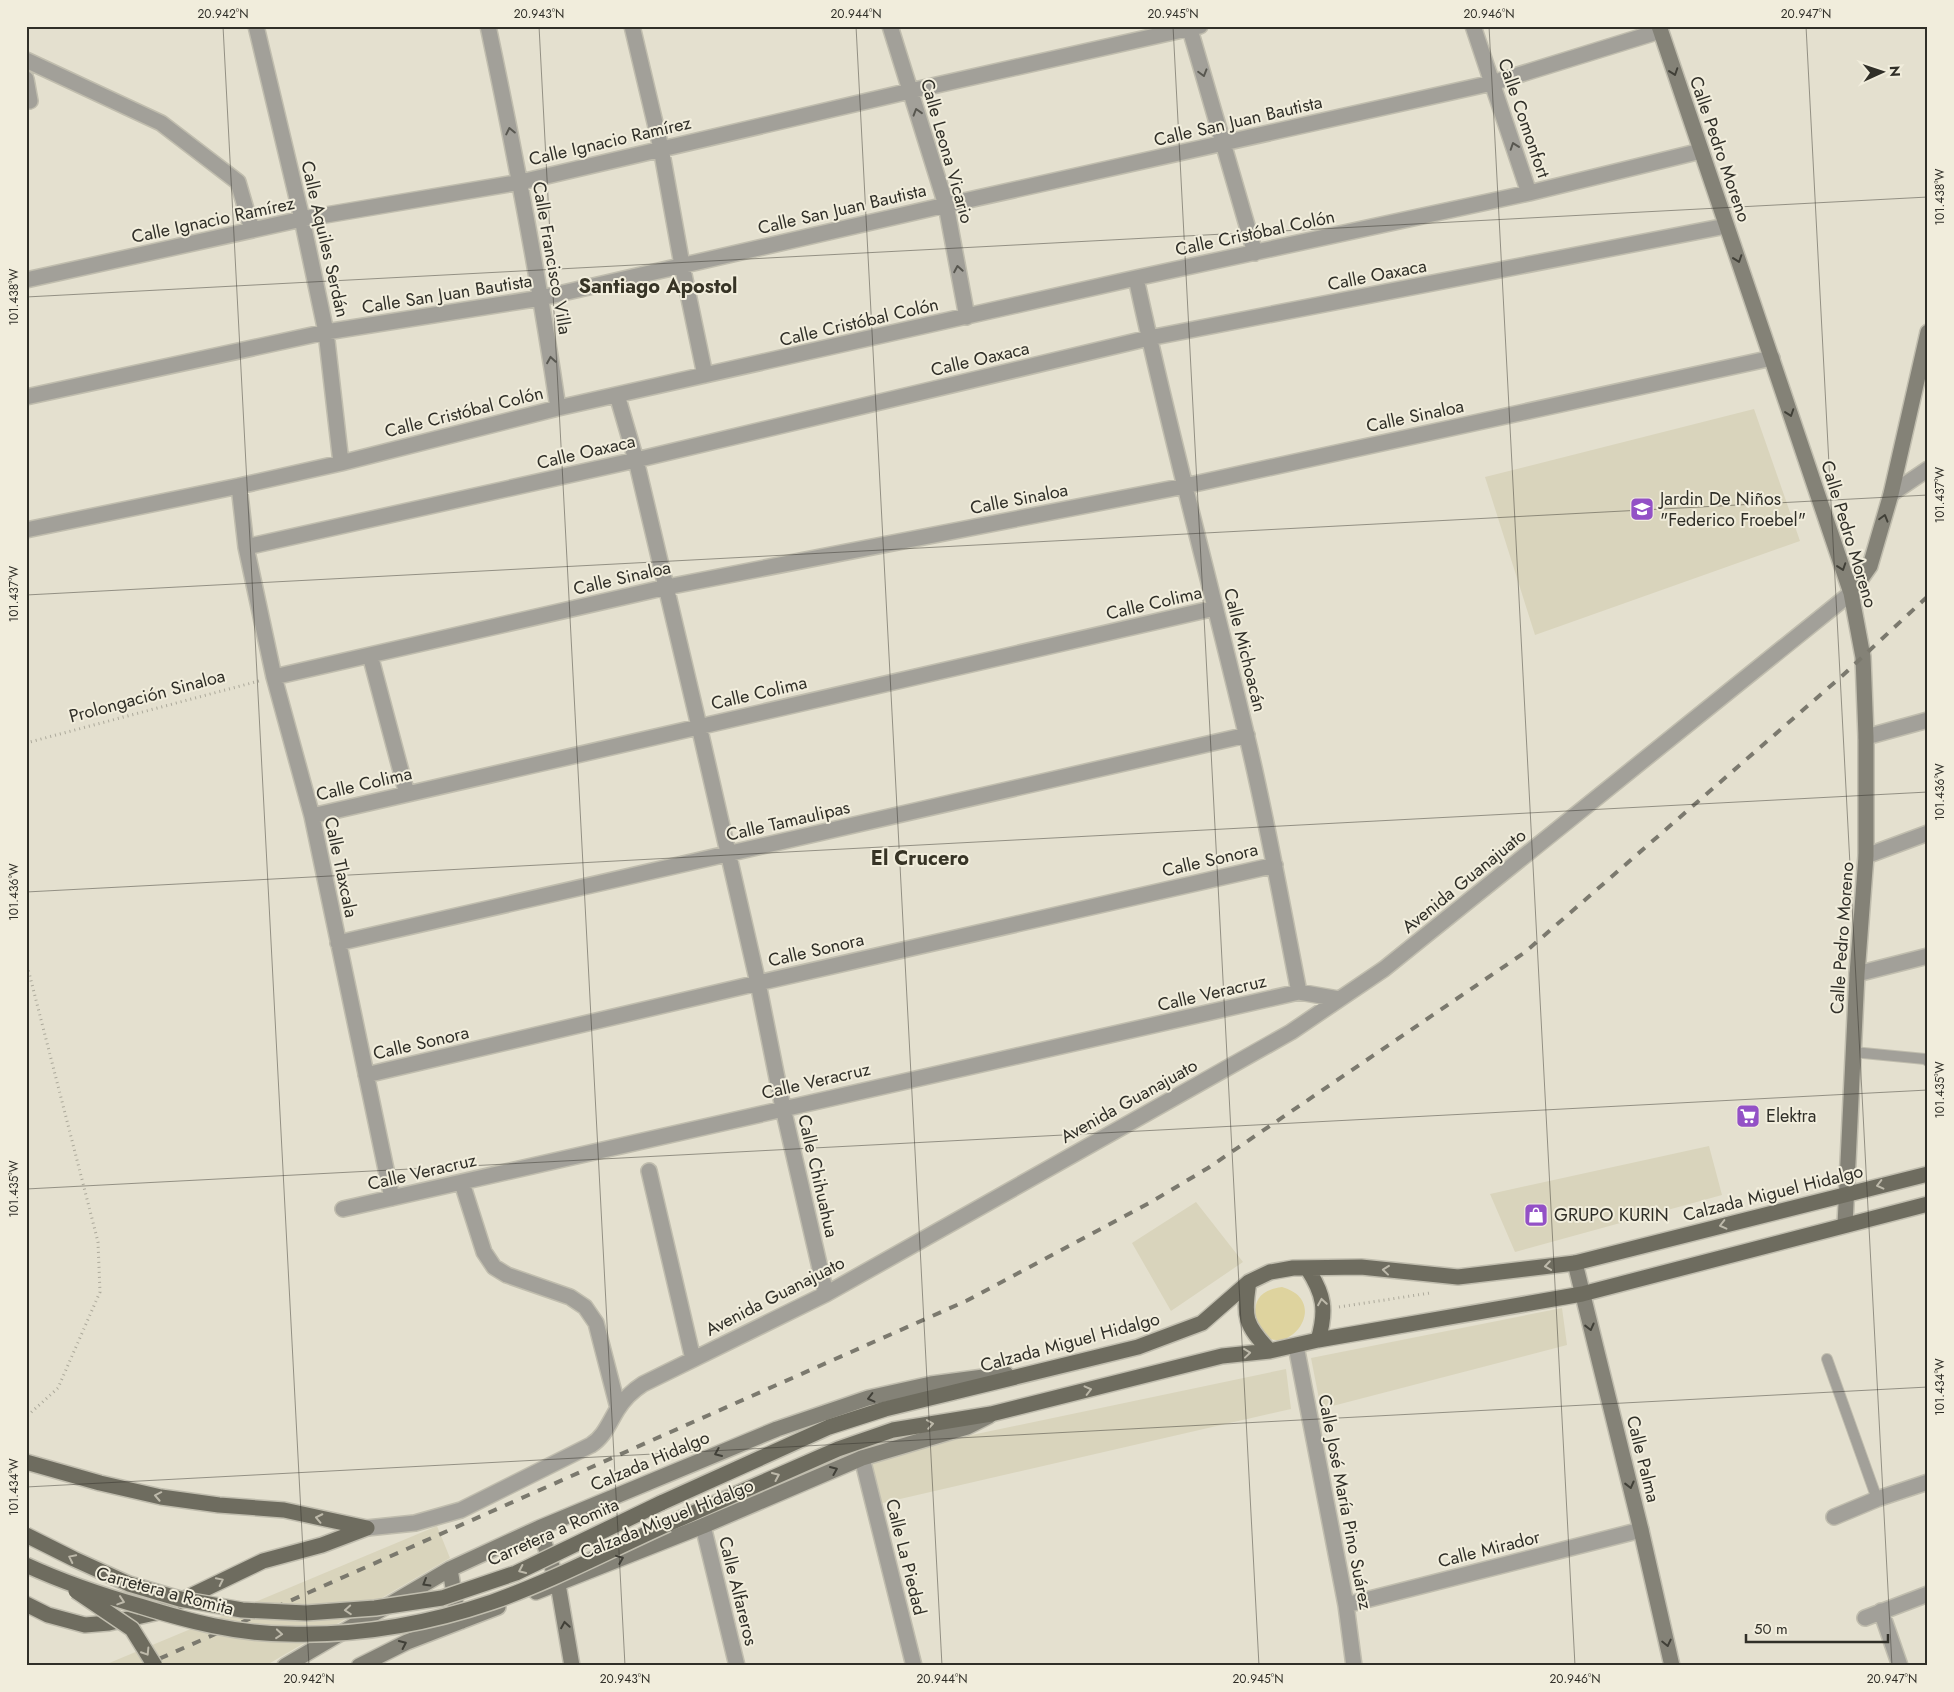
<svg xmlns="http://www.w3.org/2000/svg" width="1954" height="1692" font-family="Jost,sans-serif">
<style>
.built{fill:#d9d4bc}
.green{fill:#ded39e}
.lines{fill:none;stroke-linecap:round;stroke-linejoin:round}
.lane-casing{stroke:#c0bdae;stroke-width:12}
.street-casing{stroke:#c0bdae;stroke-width:18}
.secondary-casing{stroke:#c0bdae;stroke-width:18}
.primary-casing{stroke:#c0bdae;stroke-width:18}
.path{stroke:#aca99b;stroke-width:3;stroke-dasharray:1 4;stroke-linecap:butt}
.lane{stroke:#a2a099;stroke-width:10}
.street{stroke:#a2a099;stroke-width:15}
.secondary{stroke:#848277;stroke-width:15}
.primary{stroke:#6e6c5f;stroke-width:15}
.rail{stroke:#7b796e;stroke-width:4;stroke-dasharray:9 9;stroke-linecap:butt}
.primary-bridge-casing{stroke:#c0bdae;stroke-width:18;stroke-linecap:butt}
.primary-bridge{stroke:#6e6c5f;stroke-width:15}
.oneway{stroke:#414038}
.oneway2{stroke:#585750}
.oneway3{stroke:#bdb9aa}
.ticks{fill:none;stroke:#302f28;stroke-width:1;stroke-opacity:0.45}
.labels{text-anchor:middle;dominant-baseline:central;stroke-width:4;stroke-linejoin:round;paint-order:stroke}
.street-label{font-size:18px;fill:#302f28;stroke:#f1eddc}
.poi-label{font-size:18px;fill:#302f28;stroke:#f1eddc;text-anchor:start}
.quarter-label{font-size:20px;font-weight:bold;fill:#373426;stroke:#f1eddc}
.neatline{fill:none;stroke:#302f28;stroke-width:2}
.ticks-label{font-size:12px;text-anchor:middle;fill:#302f28}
</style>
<rect width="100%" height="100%" fill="#e4e0cf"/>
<path class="built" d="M1754 409 1800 541 1535 635 1485 477Z
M1709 1146 1722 1195 1515 1252 1490 1194Z
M1196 1202 1243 1262 1171 1311 1132 1243Z
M1562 1308 1567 1345 1321 1409 1311 1358Z
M1286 1369 1291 1409 874 1505 862 1458Z
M437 1526 450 1558 265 1666H102Z"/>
<path class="green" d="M1282 1287C1328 1300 1295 1351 1268 1338 1264 1336 1260 1331 1256 1328 1253 1304 1255 1291 1282 1287Z"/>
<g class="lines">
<g class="lane-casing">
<path id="lane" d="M1853 1052 1925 1059 1928 1061
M1827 1359 1877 1499"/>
</g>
<g class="street-casing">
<path id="street" d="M256 26 302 219 326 332 341 463
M488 26C515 153 539 280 558 408
M632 26 661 148 682 265 705 375
M890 26 946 205 967 317
M1189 26 1255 253
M1473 26 1529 193
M26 60 161 123 238 182 252 230
M26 79 30 101
M1136 278C1169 431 1210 582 1246 733 1267 819 1282 906 1299 992
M26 280 302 219 521 182 910 91 1200 26
M617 395 636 460 699 726 758 983 783 1108 826 1294
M26 397 326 332 541 298 946 205 1492 83 1660 31
M239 486 246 547 274 677 312 816 392 1198
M1891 494 1928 469
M26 530 239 486 341 463 558 408 1136 278 1529 193 1701 151
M246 547 636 460 1149 338 1726 226
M370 655 407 794
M274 677 667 587 1185 486 1772 358
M1866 737 1928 720
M312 816 1215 608
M1866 856 1928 833
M338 943 1247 735
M1857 974 1928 956
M366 1075 758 983 1275 865
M649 1171 693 1359
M462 1183 484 1252 494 1267 507 1275 570 1297 585 1307 596 1323 618 1408
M343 1209 1299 992 1339 999
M1296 1346 1346 1605 1354 1666
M862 1458 914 1666
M1834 1517 1877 1499 1928 1482
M703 1526 737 1666
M367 1528 415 1523 461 1510 591 1445C604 1437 609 1423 617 1410 624 1399 632 1391 643 1384L826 1294 1291 1032 1384 969 1851 593
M1346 1605 1641 1530
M1881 1611 1900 1666
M1865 1618 1928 1594"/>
</g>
<g class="secondary-casing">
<path id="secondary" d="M1659 26 1851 593 1863 657 1866 737V856L1857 974 1845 1225
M1851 593 1870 566 1891 494 1928 332
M1575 1263 1641 1530 1672 1666
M539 1528 558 1584 572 1666
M450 1569 456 1606 462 1621
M536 1592 703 1526 862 1458 967 1427 989 1416
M285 1666 450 1569 539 1528 777 1429 868 1398 931 1384 1006 1374
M359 1666 407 1642 498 1607"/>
</g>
<g class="primary-casing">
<path id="primary" d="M1307 1268C1324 1294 1327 1310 1318 1340
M1249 1282C1243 1317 1245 1325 1270 1351
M26 1462 100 1483 161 1497 219 1505 284 1510 367 1528
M661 1503 829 1427 885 1409 1138 1347 1202 1323 1249 1282 1270 1272 1293 1268 1361 1267 1458 1277 1575 1263 1928 1174
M668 1524 838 1449 893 1430 991 1414 1222 1356 1270 1351 1318 1340 1582 1294 1928 1204
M26 1604 48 1615 85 1625 109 1623 155 1613 263 1561 322 1545 367 1528"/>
</g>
<path class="path" d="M26 743 259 681
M26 961 98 1242 100 1292 58 1388 26 1417
M1339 1307 1430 1293"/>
<use href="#lane" class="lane"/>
<use href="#street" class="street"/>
<use href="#secondary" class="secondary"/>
<use href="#primary" class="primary"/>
<path class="rail" d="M143 1666 966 1301 1151 1202 1208 1168 1524 953 1842 676 1928 596"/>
<g class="primary-bridge-casing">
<path id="primary-bridge" d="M26 1535 74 1559 129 1584 180 1599 242 1610 306 1613 375 1608 442 1598 516 1573 661 1503
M26 1565C63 1582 101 1595 140 1606 188 1621 237 1634 288 1634 356 1636 427 1624 492 1602 552 1581 610 1550 668 1524
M76 1591 132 1629 155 1666"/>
</g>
<use href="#primary-bridge" class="primary-bridge"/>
</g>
<defs><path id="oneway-chevron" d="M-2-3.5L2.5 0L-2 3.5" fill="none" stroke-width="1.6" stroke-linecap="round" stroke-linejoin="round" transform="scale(1.25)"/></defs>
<g class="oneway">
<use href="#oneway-chevron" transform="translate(1674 72) rotate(71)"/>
<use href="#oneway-chevron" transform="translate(1738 259) rotate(71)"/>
<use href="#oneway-chevron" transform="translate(1790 413) rotate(71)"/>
<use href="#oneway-chevron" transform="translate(1884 518) rotate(-74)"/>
<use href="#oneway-chevron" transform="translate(1842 567) rotate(71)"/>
<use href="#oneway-chevron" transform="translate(1590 1327) rotate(76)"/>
<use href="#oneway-chevron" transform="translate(871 1398) rotate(166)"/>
<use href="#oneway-chevron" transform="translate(718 1453) rotate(157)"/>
<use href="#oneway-chevron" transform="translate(834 1470) rotate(-23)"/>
<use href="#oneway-chevron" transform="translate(1630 1485) rotate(76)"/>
<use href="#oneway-chevron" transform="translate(620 1559) rotate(-22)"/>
<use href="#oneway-chevron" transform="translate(426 1583) rotate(150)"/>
<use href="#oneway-chevron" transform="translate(565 1625) rotate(-99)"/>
<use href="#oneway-chevron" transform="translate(1667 1643) rotate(77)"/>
<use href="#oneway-chevron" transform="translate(403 1644) rotate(-25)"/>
</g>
<g class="oneway2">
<use href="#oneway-chevron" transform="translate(1203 73) rotate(74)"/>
<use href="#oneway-chevron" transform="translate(917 112) rotate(-107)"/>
<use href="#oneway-chevron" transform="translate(510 131) rotate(-102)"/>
<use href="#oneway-chevron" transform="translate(1514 146) rotate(-109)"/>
<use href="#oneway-chevron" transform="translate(958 269) rotate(-100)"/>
<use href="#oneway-chevron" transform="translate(551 360) rotate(-99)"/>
</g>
<g class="oneway3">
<use href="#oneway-chevron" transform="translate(1880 1185) rotate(166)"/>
<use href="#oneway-chevron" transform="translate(1723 1225) rotate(166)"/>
<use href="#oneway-chevron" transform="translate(1548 1266) rotate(172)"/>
<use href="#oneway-chevron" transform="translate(1386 1270) rotate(-174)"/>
<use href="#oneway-chevron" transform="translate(1322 1302) rotate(-99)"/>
<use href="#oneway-chevron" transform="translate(1247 1353) rotate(-6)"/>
<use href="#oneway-chevron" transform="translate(1088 1390) rotate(-14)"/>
<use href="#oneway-chevron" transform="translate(930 1424) rotate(-9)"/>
<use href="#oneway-chevron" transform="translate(776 1476) rotate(-24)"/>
<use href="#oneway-chevron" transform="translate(158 1496) rotate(-169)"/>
<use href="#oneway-chevron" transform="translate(319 1518) rotate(-168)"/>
<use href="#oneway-chevron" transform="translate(72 1558) rotate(-154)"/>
<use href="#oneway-chevron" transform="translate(522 1570) rotate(155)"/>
<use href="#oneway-chevron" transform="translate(220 1581) rotate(-26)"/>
<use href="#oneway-chevron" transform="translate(121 1601) rotate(18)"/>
<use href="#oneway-chevron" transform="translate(348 1610) rotate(176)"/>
<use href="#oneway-chevron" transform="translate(279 1634) rotate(5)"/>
<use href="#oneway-chevron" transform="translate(146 1652) rotate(58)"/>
</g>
<path class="ticks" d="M223 26 309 1666M539 26 625 1666M856 26 942 1666M1173 26 1259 1666M1489 26 1575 1666M1806 26 1892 1666M26 297 1928 197M26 595 1928 495M26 892 1928 792M26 1189 1928 1090M26 1487 1928 1387"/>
<defs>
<g id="school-square" transform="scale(1.25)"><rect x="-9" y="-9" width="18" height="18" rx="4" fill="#9351c6" stroke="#f1eddc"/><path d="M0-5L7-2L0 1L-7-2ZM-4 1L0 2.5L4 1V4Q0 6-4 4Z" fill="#fff"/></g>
<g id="supermarket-square" transform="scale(1.25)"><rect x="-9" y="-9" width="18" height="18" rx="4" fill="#9351c6" stroke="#f1eddc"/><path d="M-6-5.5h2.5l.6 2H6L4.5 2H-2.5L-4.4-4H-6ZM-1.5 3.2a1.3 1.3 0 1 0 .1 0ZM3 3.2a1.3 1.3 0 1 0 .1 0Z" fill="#fff"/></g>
<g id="shop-square" transform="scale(1.25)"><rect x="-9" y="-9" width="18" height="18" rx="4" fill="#9351c6" stroke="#f1eddc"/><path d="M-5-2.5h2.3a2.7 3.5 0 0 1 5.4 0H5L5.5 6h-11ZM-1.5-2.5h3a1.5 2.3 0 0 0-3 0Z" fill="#fff"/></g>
</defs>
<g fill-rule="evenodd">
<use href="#school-square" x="1642" y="509"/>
<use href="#supermarket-square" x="1748" y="1116"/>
<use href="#shop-square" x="1536" y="1215"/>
</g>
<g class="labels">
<g class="street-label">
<text transform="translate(1524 118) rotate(71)">Calle Comonfort</text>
<text transform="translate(1238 121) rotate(-13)">Calle San Juan Bautista</text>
<text transform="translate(610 141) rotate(-13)">Calle Ignacio Ramírez</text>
<text transform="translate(1720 149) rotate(71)">Calle Pedro Moreno</text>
<text transform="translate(947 151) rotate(74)">Calle Leona Vicario</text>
<text transform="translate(842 209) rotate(-13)">Calle San Juan Bautista</text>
<text transform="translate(213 220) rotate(-12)">Calle Ignacio Ramírez</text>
<text transform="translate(1255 233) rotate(-12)">Calle Cristóbal Colón</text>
<text transform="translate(325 239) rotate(77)">Calle Aquiles Serdán</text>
<text transform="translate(552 258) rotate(80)">Calle Francisco Villa</text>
<text transform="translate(1377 275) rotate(-11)">Calle Oaxaca</text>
<text transform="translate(447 294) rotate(-9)">Calle San Juan Bautista</text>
<text transform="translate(859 322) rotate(-13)">Calle Cristóbal Colón</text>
<text transform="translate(980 359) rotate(-13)">Calle Oaxaca</text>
<text transform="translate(464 412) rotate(-14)">Calle Cristóbal Colón</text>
<text transform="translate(1415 416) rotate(-12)">Calle Sinaloa</text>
<text transform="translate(586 452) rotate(-13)">Calle Oaxaca</text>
<text transform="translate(1019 499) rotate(-11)">Calle Sinaloa</text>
<text transform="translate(1849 534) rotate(73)">Calle Pedro Moreno</text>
<text transform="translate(622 578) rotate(-13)">Calle Sinaloa</text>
<text transform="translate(1154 603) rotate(-13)">Calle Colima</text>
<text transform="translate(1245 650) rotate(76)">Calle Michoacán</text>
<text transform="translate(759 693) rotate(-13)">Calle Colima</text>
<text transform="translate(147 696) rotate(-15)">Prolongación Sinaloa</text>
<text transform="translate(364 784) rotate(-13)">Calle Colima</text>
<text transform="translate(788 821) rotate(-13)">Calle Tamaulipas</text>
<text transform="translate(1210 860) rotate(-13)">Calle Sonora</text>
<text transform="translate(341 867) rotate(78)">Calle Tlaxcala</text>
<text transform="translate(1464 881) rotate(-39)">Avenida Guanajuato</text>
<text transform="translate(1842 938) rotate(-86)">Calle Pedro Moreno</text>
<text transform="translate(816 950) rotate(-13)">Calle Sonora</text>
<text transform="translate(1212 993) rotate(-13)">Calle Veracruz</text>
<text transform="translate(421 1043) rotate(-13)">Calle Sonora</text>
<text transform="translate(816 1081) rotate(-13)">Calle Veracruz</text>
<text transform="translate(1129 1101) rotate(-29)">Avenida Guanajuato</text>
<text transform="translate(422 1172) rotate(-13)">Calle Veracruz</text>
<text transform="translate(818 1176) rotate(77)">Calle Chihuahua</text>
<text transform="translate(1773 1193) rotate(-14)">Calzada Miguel Hidalgo</text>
<text transform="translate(775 1296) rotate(-27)">Avenida Guanajuato</text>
<text transform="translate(1070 1342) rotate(-15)">Calzada Miguel Hidalgo</text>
<text transform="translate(1643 1459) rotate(76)">Calle Palma</text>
<text transform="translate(650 1461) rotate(-23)">Calzada Hidalgo</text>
<text transform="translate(1345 1502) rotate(79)">Calle José María Pino Suárez</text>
<text transform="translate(667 1519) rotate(-22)">Calzada Miguel Hidalgo</text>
<text transform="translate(553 1532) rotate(-24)">Carretera a Romita</text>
<text transform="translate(1489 1549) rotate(-14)">Calle Mirador</text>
<text transform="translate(906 1557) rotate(76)">Calle La Piedad</text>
<text transform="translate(165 1591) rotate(15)">Carretera a Romita</text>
<text transform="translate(738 1591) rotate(76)">Calle Alfareros</text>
</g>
<g class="poi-label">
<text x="1660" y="499">Jardin De Niños<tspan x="1660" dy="21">"Federico Froebel"</tspan></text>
<text x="1766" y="1116">Elektra</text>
<text x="1554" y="1215">GRUPO KURIN</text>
</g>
<g class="quarter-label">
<text x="658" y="286">Santiago Apostol</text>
<text x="920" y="858">El Crucero</text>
</g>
</g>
<rect width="1954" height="1692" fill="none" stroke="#f1eddc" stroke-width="55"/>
<g transform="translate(1882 72) rotate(87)" stroke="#f1eddc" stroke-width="4" paint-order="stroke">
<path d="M0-4L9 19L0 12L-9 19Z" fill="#302f28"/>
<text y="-8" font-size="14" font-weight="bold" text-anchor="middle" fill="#302f28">N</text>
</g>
<path d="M1746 1634v8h142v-8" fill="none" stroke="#302f28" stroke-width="2.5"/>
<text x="1754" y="1634" font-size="15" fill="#302f28" stroke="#f1eddc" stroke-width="4" paint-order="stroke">50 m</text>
<rect x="28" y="28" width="1898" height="1636" class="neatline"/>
<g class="ticks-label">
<text x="223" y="18">20.942°N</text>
<text x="539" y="18">20.943°N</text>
<text x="856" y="18">20.944°N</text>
<text x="1173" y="18">20.945°N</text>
<text x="1489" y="18">20.946°N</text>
<text x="1806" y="18">20.947°N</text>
<text transform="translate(1940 197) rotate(-90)" y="4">101.438°W</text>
<text transform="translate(14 297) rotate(-90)" y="4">101.438°W</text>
<text transform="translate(1940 495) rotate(-90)" y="4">101.437°W</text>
<text transform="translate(14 594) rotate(-90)" y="4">101.437°W</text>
<text transform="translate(1940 792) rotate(-90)" y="4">101.436°W</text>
<text transform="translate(14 892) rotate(-90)" y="4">101.436°W</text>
<text transform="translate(1940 1090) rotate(-90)" y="4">101.435°W</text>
<text transform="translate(14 1189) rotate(-90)" y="4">101.435°W</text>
<text transform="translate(1940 1387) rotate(-90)" y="4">101.434°W</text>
<text transform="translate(14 1487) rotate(-90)" y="4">101.434°W</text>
<text x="309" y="1683">20.942°N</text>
<text x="625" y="1683">20.943°N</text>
<text x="942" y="1683">20.944°N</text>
<text x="1258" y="1683">20.945°N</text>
<text x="1575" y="1683">20.946°N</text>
<text x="1892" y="1683">20.947°N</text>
</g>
</svg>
